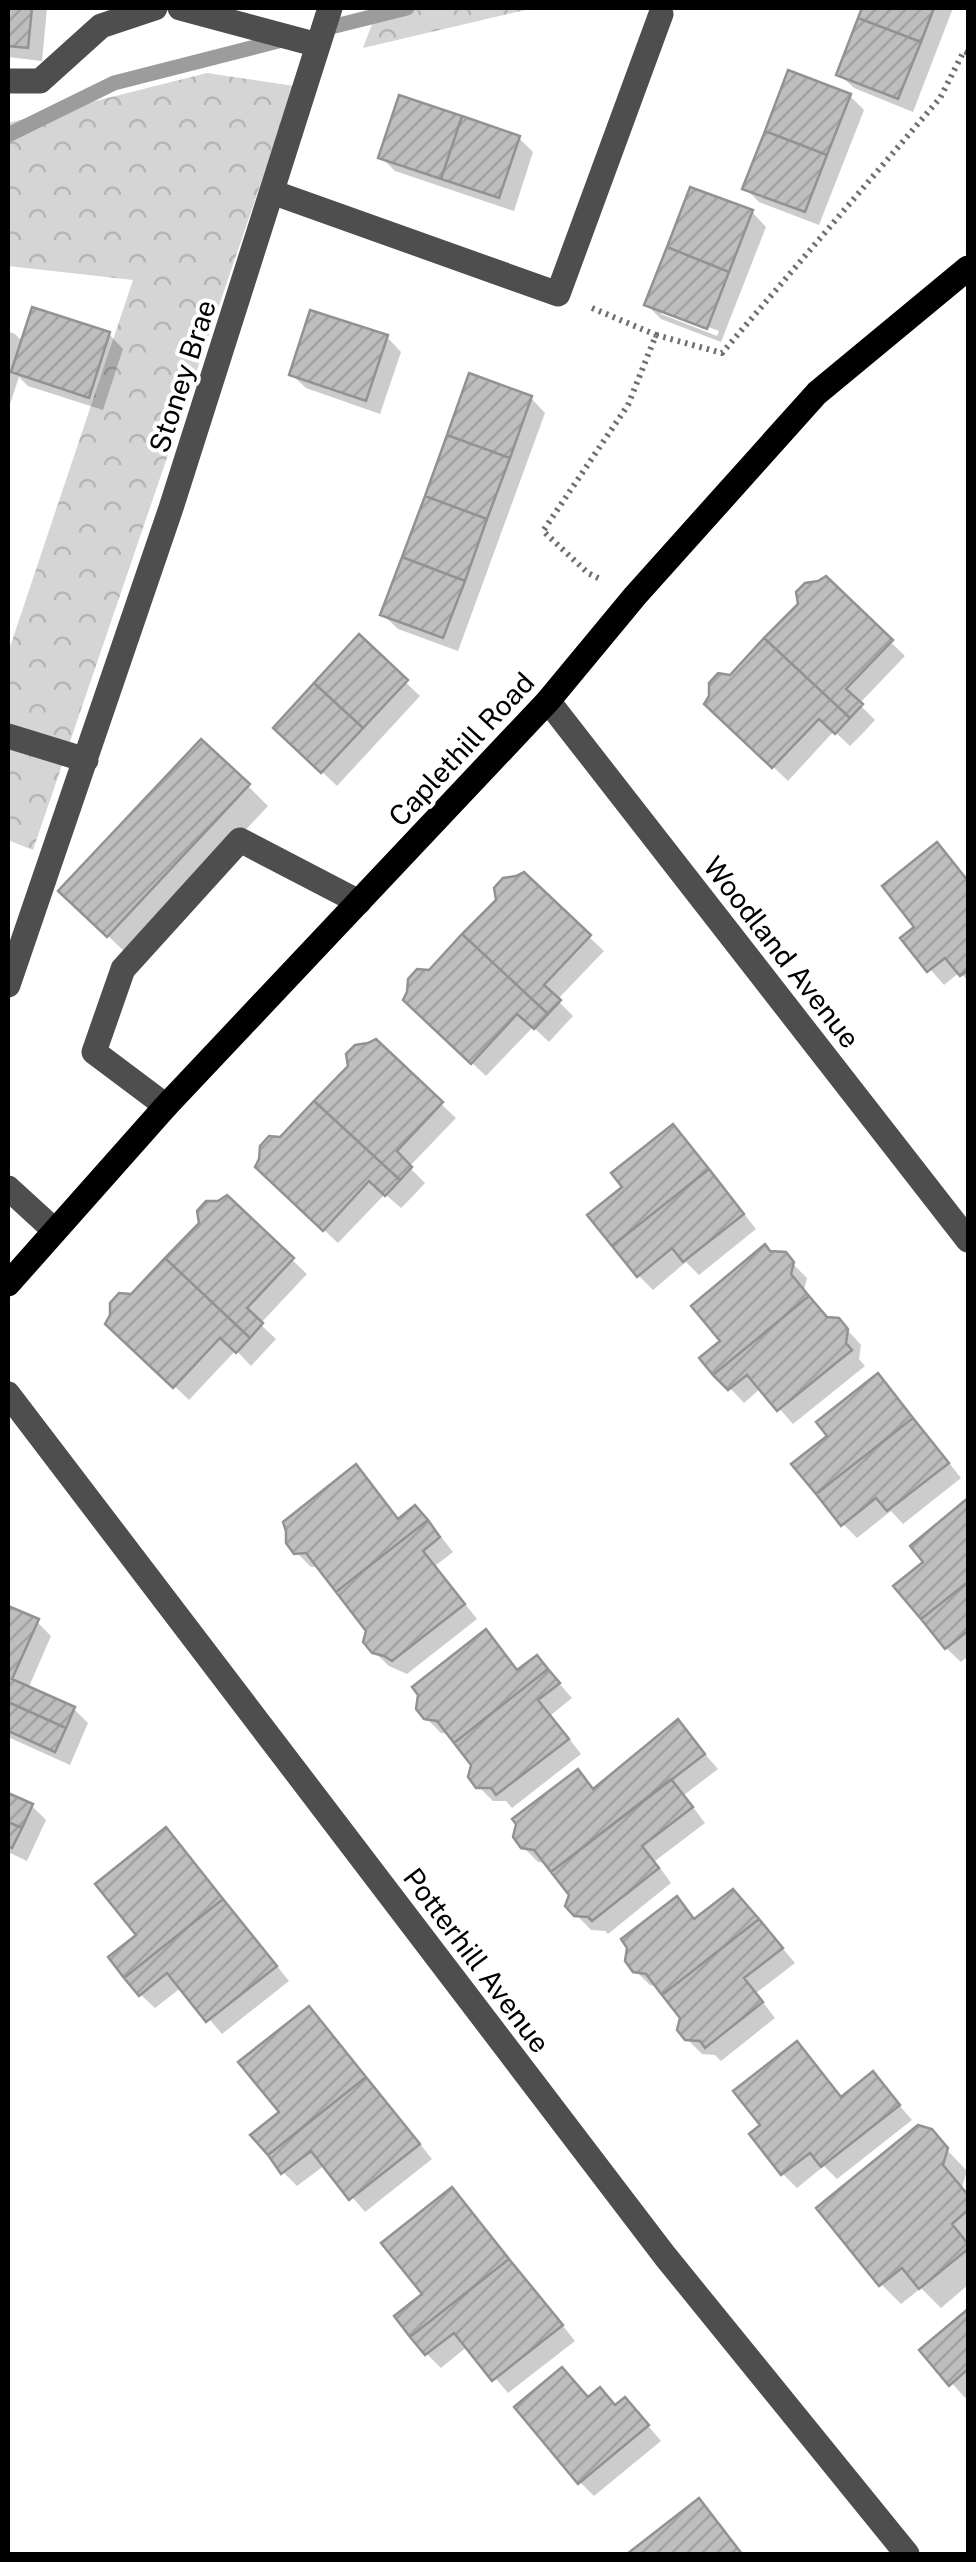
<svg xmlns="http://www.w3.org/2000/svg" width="976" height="2562" font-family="'Public Sans',sans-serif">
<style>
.forest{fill:url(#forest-crowns)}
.shadow{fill:#0003;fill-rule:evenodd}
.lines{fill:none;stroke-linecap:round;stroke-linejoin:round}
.stream{stroke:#9c9c9c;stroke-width:15}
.building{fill:url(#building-hatch);stroke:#929292;stroke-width:2.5}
.path{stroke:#707070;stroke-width:6;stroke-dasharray:2.5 5;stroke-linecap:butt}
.minor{stroke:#4e4e4e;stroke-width:25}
.major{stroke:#000;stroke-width:25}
.labels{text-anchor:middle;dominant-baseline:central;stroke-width:8;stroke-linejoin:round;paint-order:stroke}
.street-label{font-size:28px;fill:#000;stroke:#fff}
</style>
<defs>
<pattern id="forest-crowns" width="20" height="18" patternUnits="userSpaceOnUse" patternTransform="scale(2.5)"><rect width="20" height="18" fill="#d5d5d5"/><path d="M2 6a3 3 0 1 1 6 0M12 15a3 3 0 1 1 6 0" fill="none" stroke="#b5b5b5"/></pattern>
<pattern id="building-hatch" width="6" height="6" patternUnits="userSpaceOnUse" patternTransform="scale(2.5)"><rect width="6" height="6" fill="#bebebe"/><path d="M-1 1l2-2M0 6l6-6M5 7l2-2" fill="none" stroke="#a2a2a2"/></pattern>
</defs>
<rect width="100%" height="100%" fill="#fff"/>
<path class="forest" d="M378 8H534L363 48Z
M207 73 294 86 33 850 8 840V653L133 280 8 266V123Z"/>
<path class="shadow" d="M8 8H47L42 61 8 57Z
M865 8H953L913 112 854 88 839 74Z
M850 96 864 110 819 225 759 202 745 188Z
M519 138 533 152 514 211 395 171 381 157Z
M752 212 766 227 721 342 661 319 647 305ZM661 309 719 331 717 336 661 314Z
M8 331 15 334 23 342 109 334 123 349 103 410 28 386 19 377 8 410Z
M387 337 401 352 380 414 306 388 291 374Z
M531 398 545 413 458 651 398 629 383 615Z
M825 579 905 656 859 704 875 720 863 733 850 746 834 731 788 781 708 704Z
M359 638 420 696 337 786 276 728Z
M248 786 268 806 128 955 82 911Z
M937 845 968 881V981L960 972 944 985 903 938 917 927Z
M523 875 604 951 557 1000 573 1016 549 1042 533 1027 486 1076 420 1014 430 973Z
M375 1042 456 1118 409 1167 425 1183 414 1195 401 1208 385 1194 338 1243 272 1181 281 1140Z
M687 1142 756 1229 699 1275 686 1262 653 1290 638 1275Z
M226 1198 307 1274 260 1324 276 1339 251 1366 236 1350 189 1400 108 1323 219 1203Z
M771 1254 784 1255 807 1278 804 1290 829 1320 838 1321 853 1336 861 1345 859 1359 865 1366 793 1424 761 1388 744 1403 730 1388 723 1341Z
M892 1391 961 1478 903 1524 891 1511 857 1538 843 1524Z
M356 1468 370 1482 400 1521 429 1523 442 1538 453 1552 435 1566 477 1619 407 1674 389 1666 373 1651 369 1631 320 1567H311L296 1552Z
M968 1502V1656L961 1662 946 1648 926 1563 913 1546Z
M8 1608 37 1622 51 1636 28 1689 74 1709 88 1723 70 1765 8 1737Z
M486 1633 519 1671 537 1658 572 1698 551 1715 581 1754 512 1808 506 1801H493L478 1786 474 1765 450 1734 441 1733 426 1718Z
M678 1723 718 1769 684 1795 705 1823 655 1861 671 1883 608 1934 605 1931 591 1930 568 1906 571 1894 547 1863 538 1862 523 1847 578 1772 595 1790Z
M8 1796 32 1806 46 1820 27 1861 8 1852Z
M180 1845 289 1981 222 2034 182 1987 155 2008 140 1994 139 1936Z
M677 1900 696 1920 747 1906 795 1963 756 1993 775 2018 721 2061 715 2055 702 2054 687 2039 682 2018 659 1987 650 1985 635 1970Z
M309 2009 323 2023 432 2159 365 2212 325 2165 297 2186 283 2172 282 2113Z
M797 2044 843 2099 873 2075 912 2120 837 2179 824 2166 797 2188 783 2174 752 2134 764 2126Z
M930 2132 967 2171 962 2187 968 2194V2285L941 2308 921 2288 901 2304 881 2284Z
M452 2190 466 2204 575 2341 508 2393 468 2346 441 2368 427 2354 425 2295Z
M968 2313V2395L965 2398 923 2350Z
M589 2399 639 2415 661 2441 594 2496 580 2482Z
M699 2502 713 2516 743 2554H630Z"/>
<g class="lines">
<path class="stream" d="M319 30 407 8
M8 135 114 83 282 40"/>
</g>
<path class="building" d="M8 8H32L28 48 8 46Z
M862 8H934L921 42 858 18Z
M858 18 921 42 898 99 836 75Z
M788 70 851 94 827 155 765 131Z
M399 95 462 116 441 179 378 158Z
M462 116 520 136 499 198 441 179Z
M765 131 827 155 805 212 742 189Z
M690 187 753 210 729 272 667 247Z
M667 247 729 272 707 329 644 305Z
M32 307 110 332 89 398 11 372Z
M310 310 388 335 366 401 289 375Z
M469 373 532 396 510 458 447 435Z
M447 435 510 458 487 519 425 496Z
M425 496 487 519 465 581 402 557Z
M402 557 465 581 443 638 380 615Z
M826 576 893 640 846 689 863 704 850 718 764 638 798 604 796 592 805 583 818 581Z
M359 634 408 680 363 728 314 683Z
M764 638 850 718 835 734 819 719 772 768 704 704 709 696V683L718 673 730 675Z
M314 683 363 728 321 773 273 728Z
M201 739 250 784 107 937 58 891Z
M937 842 968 881V970L960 976 945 958 927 972 900 938 914 927 882 886Z
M524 872 591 935 544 985 561 1000 548 1014 462 934 496 900 494 888 503 878 516 876Z
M462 934 548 1014 534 1029 517 1014 471 1064 403 1000 407 992 408 979 417 969 429 970Z
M376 1039 443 1102 397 1151 412 1167 400 1180 314 1101 348 1066 346 1054 355 1045 368 1043Z
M314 1101 400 1180 385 1196 369 1181 323 1231 255 1167 259 1159 260 1146 269 1136 280 1137Z
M673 1124 709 1169 612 1246 587 1215 622 1187 611 1173Z
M709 1169 744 1214 683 1262 672 1248 637 1277 612 1246Z
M227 1195 294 1258 247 1308 263 1323 250 1338 165 1258 199 1223 197 1211 206 1201H218Z
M765 1244 770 1251 786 1252 794 1262 791 1274 809 1296 713 1375 699 1358 720 1341 691 1306Z
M165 1258 250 1338 236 1353 220 1338 173 1388 105 1324 110 1315V1303L119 1293 131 1294Z
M809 1296 827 1317 839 1318 848 1329 846 1343 852 1350 777 1411 747 1375 728 1390 713 1375Z
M878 1373 913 1418 816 1494 791 1464 827 1436 816 1422Z
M913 1418 949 1463 887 1511 876 1498 841 1526 816 1494Z
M356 1464 398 1519 415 1505 428 1520 336 1592 306 1553 294 1554 286 1543V1531L283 1522Z
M968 1498V1582L921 1619 893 1586 923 1562 910 1546Z
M428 1520 440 1537 423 1551 465 1604 392 1661 384 1656 372 1653 363 1642 366 1631 336 1592Z
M968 1582V1631L945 1649 921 1619Z
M8 1606 39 1619 12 1679 75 1707 66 1728 8 1702Z
M486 1629 517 1670 537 1655 548 1669 454 1743 437 1721 424 1719 416 1709 418 1695 412 1687Z
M548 1669 560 1683 538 1700 569 1739 496 1795 491 1788H476L468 1777 471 1765 454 1743Z
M8 1702 66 1728 55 1752 8 1731Z
M678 1719 705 1754 551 1872 534 1850 521 1848 513 1837 516 1824 512 1819 578 1769 593 1789Z
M671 1779 693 1807 642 1846 659 1868 592 1921 588 1917 574 1916 565 1906 569 1895 551 1872Z
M8 1793 33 1804 22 1828 8 1822Z
M8 1822 22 1828 12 1848 8 1846Z
M166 1827 223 1899 124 1978 108 1957 136 1935 95 1884Z
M733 1889 759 1919 662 1995 646 1974 633 1972 625 1961 627 1948 621 1939 677 1896 694 1919Z
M223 1899 277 1966 206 2022 167 1973 139 1996 124 1978Z
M759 1919 783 1948 744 1978 763 2002 705 2048 700 2041 685 2040 677 2030 680 2018 662 1995Z
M309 2006 366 2077 268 2155 250 2135 279 2112 238 2062Z
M797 2041 841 2097 873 2071 900 2105 821 2167 810 2153 781 2175 749 2134 760 2125 733 2091Z
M366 2077 420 2144 349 2200 311 2151 281 2174 268 2155Z
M918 2125 932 2129 948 2148 943 2165 968 2195V2210L952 2224 968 2244V2249L919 2289 902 2268 879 2286 816 2208Z
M452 2187 509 2259 410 2337 394 2316 422 2294 381 2243Z
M509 2259 563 2325 492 2381 454 2333 425 2355 410 2337Z
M968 2309V2369L949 2386 919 2350Z
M562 2367 588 2397 600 2387 615 2405 625 2397 649 2425 578 2484 514 2407Z
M699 2498 742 2554H627Z"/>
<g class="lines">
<path class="path" d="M592 308 656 335 628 405 543 531 588 573 600 579
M656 335 722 353 940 98 964 51 968 53"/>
<path class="minor" d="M180 8 318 45
M8 81H40L101 26 155 8
M272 192 558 294 661 14
M548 701 968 1240
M8 736 86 760
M8 985 171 508 330 8
M166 1106 94 1052 123 969 240 840 359 902
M8 1188 54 1230
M8 1394 665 2256 907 2554"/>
<path class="major" d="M8 1284 166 1106 548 701 635 596 817 393 968 268"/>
</g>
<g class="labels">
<g class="street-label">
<text transform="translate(182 376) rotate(-72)">Stoney Brae</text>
<text transform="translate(461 749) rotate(-47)">Caplethill Road</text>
<text transform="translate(782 952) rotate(52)">Woodland Avenue</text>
<text transform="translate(477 1960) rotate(53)">Potterhill Avenue</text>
</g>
</g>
<rect width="976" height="2562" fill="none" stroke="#000000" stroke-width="20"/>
</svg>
